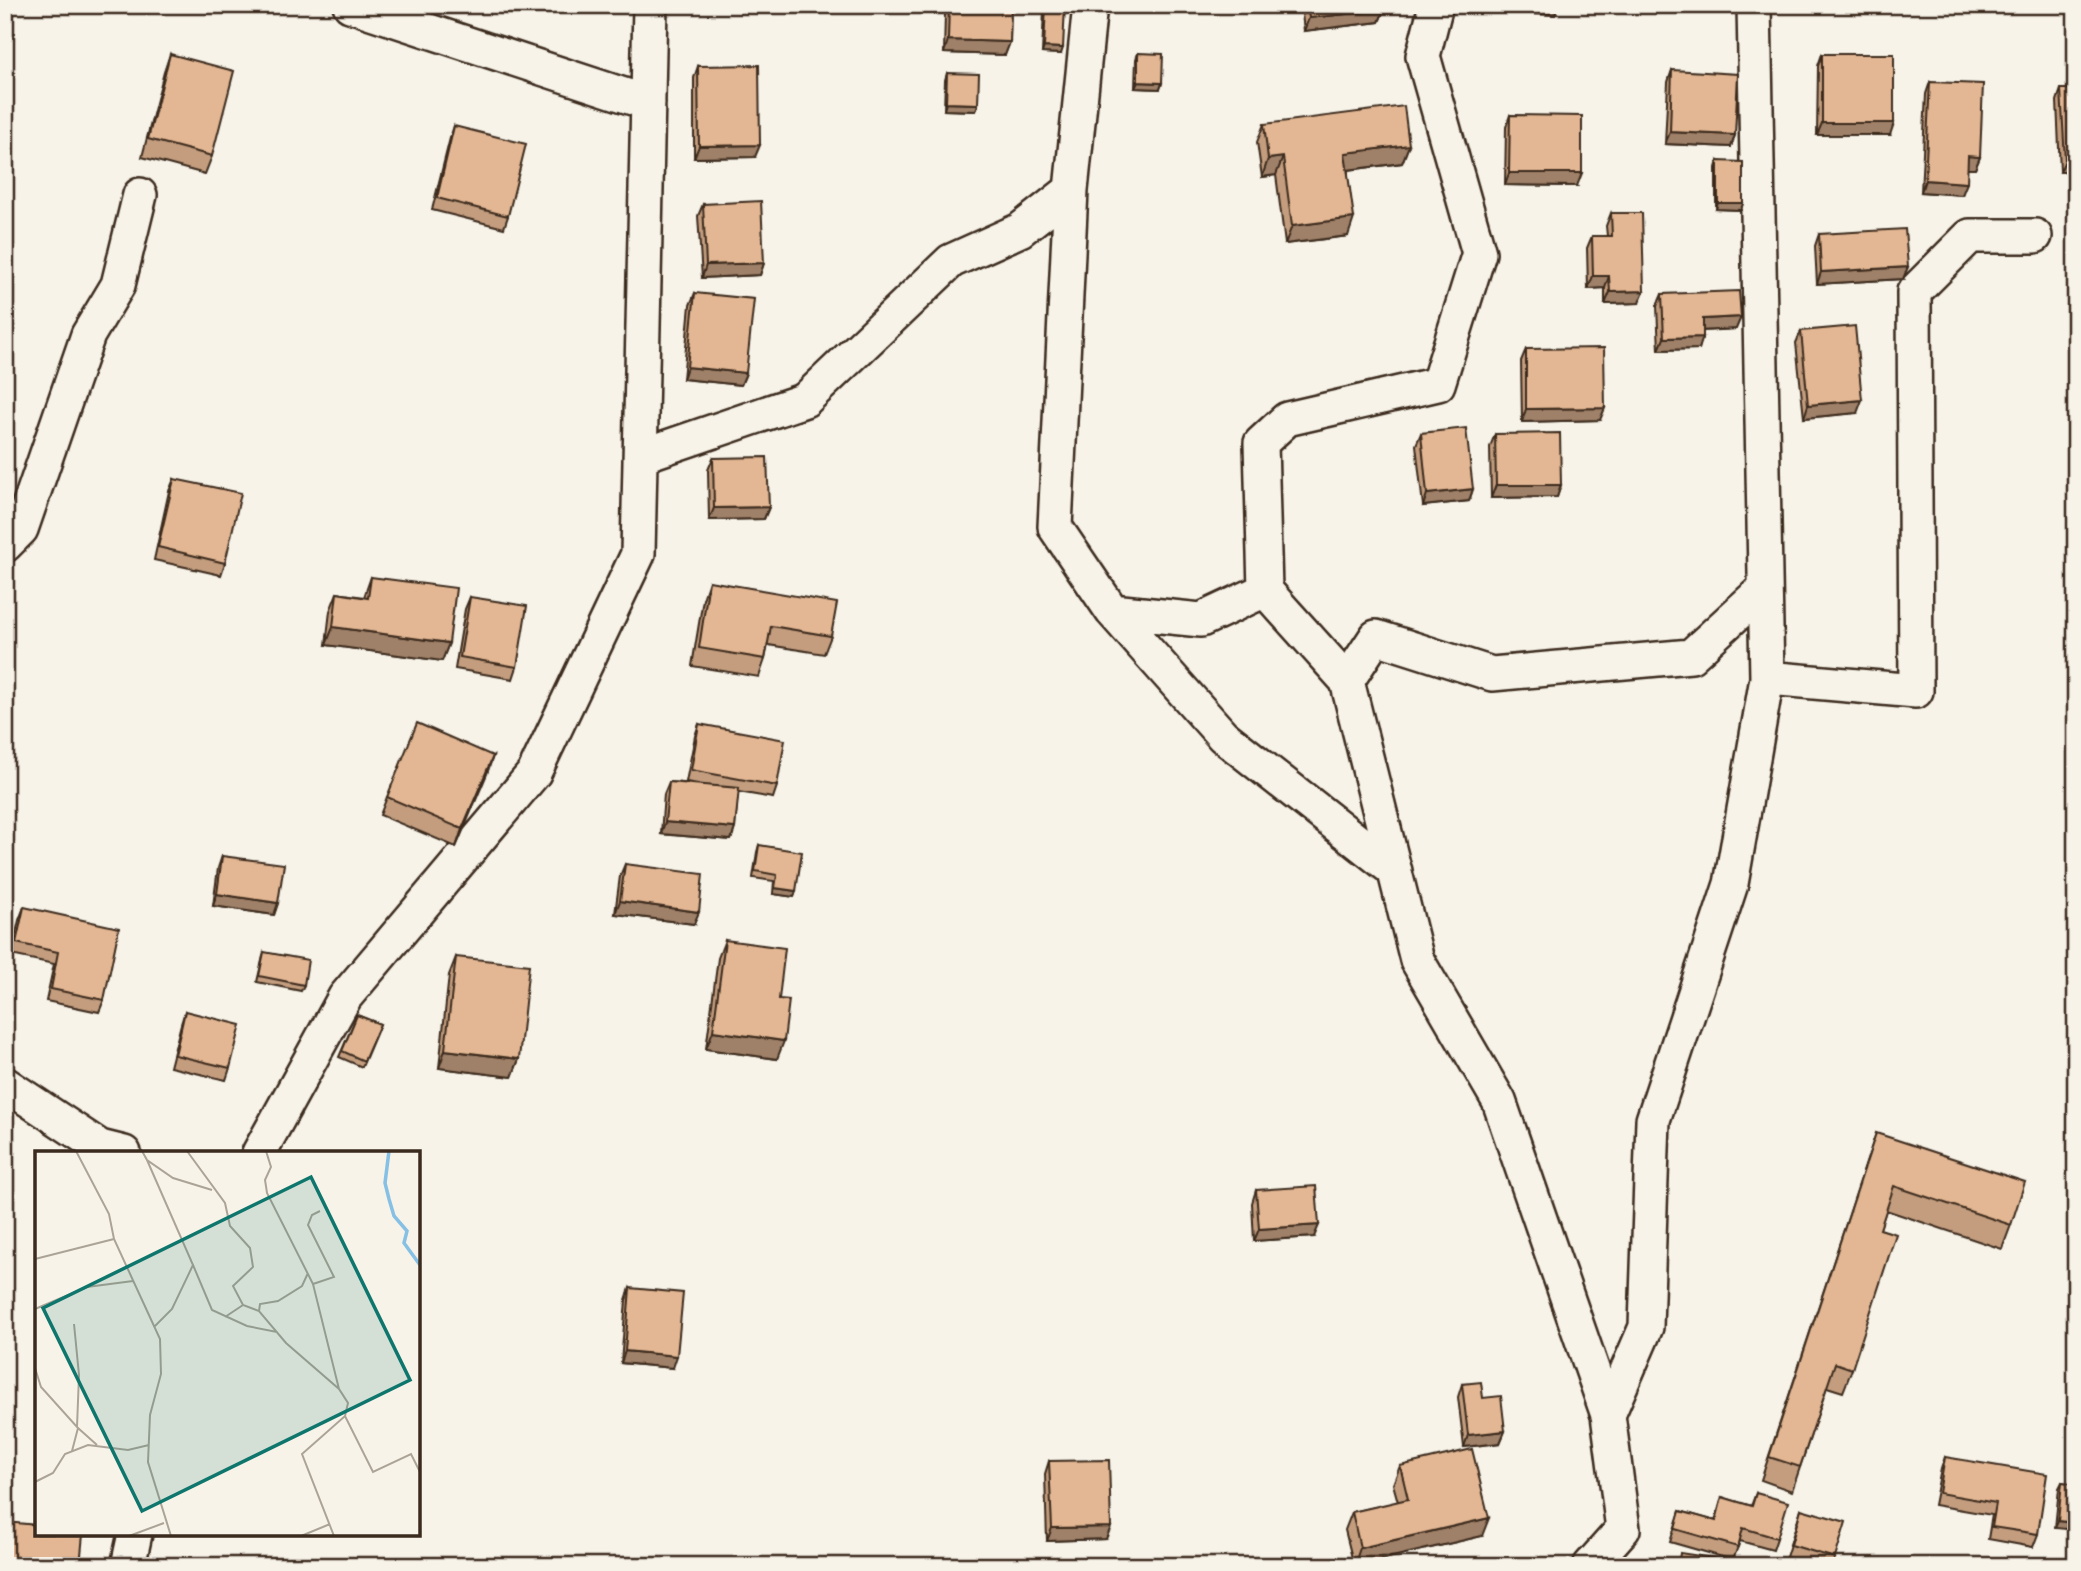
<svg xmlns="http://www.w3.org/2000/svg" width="2081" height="1571" font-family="'Patrick Hand',sans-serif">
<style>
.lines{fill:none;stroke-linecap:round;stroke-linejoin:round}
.street-casing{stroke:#3b2a1e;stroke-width:38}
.street{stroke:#f7f3e8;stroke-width:33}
.wall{fill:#c39d7e;stroke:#3b2a1e;stroke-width:2}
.shaded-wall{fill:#9f8067;stroke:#3b2a1e;stroke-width:2}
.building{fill:#e3b793;stroke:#3b2a1e;stroke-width:2}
.inset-river{fill:none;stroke:#86c0e5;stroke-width:3.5}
.inset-road{fill:none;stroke:#aca397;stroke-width:2}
.view{fill:#0f766e;fill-opacity:0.15;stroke:#0f766e;stroke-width:3.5}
.inset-edge{fill:none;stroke:#3b2a1e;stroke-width:3.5}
</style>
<rect width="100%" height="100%" fill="#f7f3e8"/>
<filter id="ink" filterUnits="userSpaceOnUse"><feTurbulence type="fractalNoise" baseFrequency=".0143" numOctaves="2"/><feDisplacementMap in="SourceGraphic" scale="14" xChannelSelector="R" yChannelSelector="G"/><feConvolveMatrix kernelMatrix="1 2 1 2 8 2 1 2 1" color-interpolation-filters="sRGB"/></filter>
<g filter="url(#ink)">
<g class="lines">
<g class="street-casing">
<path id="street" d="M350 5 648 103
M1436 5 1423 56 1479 253 1438 384 1287 419 1261 443 1265 590 1347 681 1417 960 1499 1101 1608 1415 1623 1529 1590 1566
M1071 190 1055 527 1112 611 1223 736 1395 871
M641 456 805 400 951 261 1020 230 1071 190 1090 5
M5 545 21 529 88 335 118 285 140 195
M1112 611 1201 620 1265 590
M1767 678 1916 691 1914 292 1970 236H2035
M1347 681 1376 637 1492 674 1691 656 1765 588
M5 1084 100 1147 124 1153
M259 1153 345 997 534 773 638 554 650 5
M1608 1415 1646 1327 1653 1120 1731 884 1767 678 1754 5
M128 1566 135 1534"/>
</g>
<use href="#street" class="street"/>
</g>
<path class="wall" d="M947 5H1011L1010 42 1005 55 944 53 945 13Z
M1046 5 1061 54 1042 53 1044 11Z
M1301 5H1383L1384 10 1379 22 1304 31Z
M1138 53 1162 83 1160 89 1135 88 1136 59Z
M170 54 212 156 205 174 142 157 164 72Z
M1822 54 1890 135H1817L1818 66Z
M698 66 755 157 694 158V78Z
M1672 70 1735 135 1731 147 1665 144 1668 82Z
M947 73 978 104 976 111 944 110 945 80Z
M1930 82 1980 157 1975 169H1967L1962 195 1921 192 1926 94Z
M2061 89 2076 172H2060L2057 101Z
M1510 115 1577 186 1505 185 1506 127Z
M1264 124 1409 145 1402 163 1348 170V236L1285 244 1276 175 1262 177 1257 142Z
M454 126 508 216 504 228 432 210 450 138Z
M1718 161 1743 203 1741 210 1716 209V168Z
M703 204 764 263 760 275 702 278 698 216Z
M1611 213 1639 303 1605 304V288L1588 289 1587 248 1592 236H1607L1606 226Z
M1819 234 1903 279 1817 284 1815 246Z
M695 293 746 373 741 385 683 379 690 305Z
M1662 294 1736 329 1703 331 1699 349 1659 350 1657 306Z
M1801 331 1857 413 1804 418 1796 343Z
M1526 349 1600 420 1522 422 1521 361Z
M1421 433 1473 489 1469 501 1423 506 1416 445Z
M1495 434 1561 485 1557 497 1491 498 1490 447Z
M713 458 769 507 764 519 709 520 708 470Z
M174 479 225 563 221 575 154 560 169 491Z
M371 577 449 643 442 661 326 645 330 611 337 593 364 597Z
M709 581 831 636 824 654 768 645 765 659 759 677 692 666 703 599Z
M470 597 517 667 513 679 455 669 465 609Z
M699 724 777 786 773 798 738 792 735 828 731 840 661 834 664 794 669 782 698 784 686 782 695 736Z
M493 756 456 847 380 815 387 797Z
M759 845 796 891 794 897 773 894 774 881 753 878 757 852Z
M222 856 278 903 274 915 213 906 218 868Z
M625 864 694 924 615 914 620 876Z
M24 907 104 1000 99 1012 46 1001 54 964 11 955 19 920Z
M725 940 779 999 777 1059 706 1049 718 958Z
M264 952 304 985 301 991 257 982Z
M456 957 519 1059 512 1077 439 1068 449 975Z
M185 1011 230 1068 226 1080 170 1067 181 1024Z
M357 1015 380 1024 362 1067 339 1057Z
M1876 1133 2011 1225 2002 1249 1886 1210 1880 1229 1852 1369 1843 1392 1827 1387 1792 1491 1761 1480Z
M1256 1190 1314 1237 1254 1241 1252 1203Z
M630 1288 673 1368 621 1363 626 1300Z
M1462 1384 1483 1398 1505 1431 1500 1443 1464 1447 1458 1397Z
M1945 1457 2038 1534 2033 1547 1988 1539 1992 1515 1934 1505 1941 1469Z
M1049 1461 1106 1539 1047 1541 1045 1474Z
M1400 1466 1482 1536 1354 1566 1345 1530 1352 1512 1398 1502 1393 1484Z
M2062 1482 2076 1484 2055 1528 2059 1488Z
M1756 1493 1777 1538 1773 1550 1740 1541 1733 1560 1670 1542 1680 1511 1715 1521 1722 1497 1751 1506Z
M1801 1509 1835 1558 1832 1566H1815L1786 1557Z"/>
<path class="shaded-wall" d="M1514 5H1558L1555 15 1511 13Z
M1384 10 1379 22 1304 31 1309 18Z
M948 40 1010 42 1005 55 944 53Z
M1044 47 1063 48 1061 54 1042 53Z
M1138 82 1162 83 1160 89 1135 88Z
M946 103 978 104 976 111 944 110Z
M1822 123H1894L1890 135H1817Z
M1670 132 1735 135 1731 147 1665 144Z
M760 145 755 157 694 158 699 146Z
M1409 145 1402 163 1339 171 1345 153Z
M1968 156 1980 157 1975 169H1963Z
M1283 157 1276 175 1262 177 1268 159Z
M2076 159V172H2060L2065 160Z
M1509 173H1582L1577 186 1505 185Z
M1925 180 1967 183 1962 195 1921 192Z
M1718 203H1743L1741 210 1716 209Z
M1354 218 1348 236 1285 244 1292 226Z
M764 263 760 275 702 278 706 265Z
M1908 267 1903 279 1817 284 1821 272Z
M1593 276H1609L1605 288 1588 289Z
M1644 291 1639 303 1605 304 1610 292Z
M1741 317 1736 329 1698 331 1703 319Z
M1703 337 1699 349 1659 350 1664 338Z
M687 367 746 373 741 385 683 379Z
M1862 400 1857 413 1804 418 1808 405Z
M1605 408 1600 420 1522 422 1526 409Z
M1496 485H1561L1557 497 1491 498Z
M1473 489 1469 501 1423 506 1427 494Z
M769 507 764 519 709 520 714 508Z
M333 627 449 643 442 661 326 645Z
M493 756 487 774 456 847 462 829Z
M665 822 735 828 731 840 661 834Z
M775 888 796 891 794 897 773 894Z
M217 894 278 903 274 915 213 906Z
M620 901 699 912 694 924 615 914Z
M713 1031 784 1041 777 1059 706 1049Z
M445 1050 519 1059 512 1077 439 1068Z
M1319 1225 1314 1237 1254 1241 1259 1229Z
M625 1351 677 1356 673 1368 621 1363Z
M1505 1431 1500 1443 1464 1447 1468 1435Z
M1489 1518 1482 1536 1354 1566 1360 1548Z
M2058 1521 2076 1523V1530L2055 1528Z
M1111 1527 1106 1539 1047 1541 1052 1528Z"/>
<path class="building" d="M949 5H1011L1010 42 948 40Z
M1046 5 1065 6 1063 48 1044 47Z
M1307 5H1383L1384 10 1309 18Z
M1138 53 1163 54 1162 83 1138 82Z
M170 54 234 71 212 156 148 139Z
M1822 54H1894V123H1822Z
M759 65 760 145 699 146 698 66Z
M1672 70 1738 74 1735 135 1670 132Z
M947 73 979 74 978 104 946 103Z
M1930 82 1983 84 1980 157 1968 156 1967 183 1925 180Z
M2061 89H2076V159L2065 160Z
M1404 106 1409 145 1345 153 1354 218 1292 226 1283 157 1268 159 1264 124Z
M1510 115 1582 116V173H1509Z
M454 126 526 144 508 216 437 198Z
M1718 161 1743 162V203H1718Z
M761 201 764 263 706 265 703 204Z
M1611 213H1642L1644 291 1610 292 1609 276H1593L1592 236H1612Z
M1905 229 1908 267 1821 272 1819 234Z
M1739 291 1741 317 1703 319V337L1664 338 1662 294Z
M695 293 754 299 746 373 687 367Z
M1855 326 1862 400 1808 405 1801 331Z
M1604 348 1605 408 1526 409V349Z
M1466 428 1473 489 1427 494 1421 433Z
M1560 433 1561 485H1496L1495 434Z
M767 457 769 507 714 508 713 458Z
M174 479 241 493 225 563 158 547Z
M371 577 456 588 449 643 333 627 337 593 368 598Z
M709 581 837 603 831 636 771 626 765 659 699 648Z
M470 597 527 606 517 667 460 657Z
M417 723 493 756 462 829 387 797Z
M699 724 785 740 777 786 691 770Z
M669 782 739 788 735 828 665 822Z
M759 845 802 852 796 891 775 888 777 875 755 871Z
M222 856 284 864 278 903 217 894Z
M625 864 703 874 699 912 620 901Z
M24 907 119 928 104 1000 51 989 58 952 16 943Z
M725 940 785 948 779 999 789 1000 784 1041 713 1031Z
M264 952 308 960 304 985 259 976Z
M456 957 529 965 519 1059 445 1050Z
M185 1011 241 1025 230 1068 175 1055Z
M357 1015 380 1024 364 1061 342 1051Z
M1876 1133 2025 1182 2011 1225 1894 1186 1880 1229 1896 1234 1852 1369 1835 1363 1800 1467 1769 1457Z
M1316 1186 1319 1225 1259 1229 1256 1190Z
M630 1288 683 1293 677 1356 625 1351Z
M1481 1382 1483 1398 1501 1396 1505 1431 1468 1435 1462 1384Z
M1472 1449 1489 1518 1360 1548 1352 1512 1408 1499 1400 1466Z
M1945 1457 2047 1474 2038 1534 1992 1527 1996 1503 1939 1493Z
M1109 1460 1111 1527 1052 1528 1049 1461Z
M2062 1482 2076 1484V1523L2058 1521Z
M1756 1493 1788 1502 1777 1538 1743 1528 1738 1547 1675 1529 1680 1511 1716 1521 1722 1497 1752 1506Z
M1801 1509 1846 1522 1835 1558 1791 1545Z
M5 1522 37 1525V1534H83L80 1566H5Z
M1680 1553 1726 1560 1725 1566H1678Z"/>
</g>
<g transform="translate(35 1151)">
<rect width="385" height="385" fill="#f7f3e8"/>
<path class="inset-river" d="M354 0 350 32 354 48 359 65 372 80 369 92 385 114"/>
<path class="inset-road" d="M41 0 74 63 79 88 125 188 126 223 115 264 113 311 136 385M107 0 112 9 138 27 177 39M152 0 190 52 195 75 215 97 218 116 198 135 208 154 224 160 251 192 304 238 313 252 310 265M231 0 236 16 230 29 232 42 278 133 304 238M112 9 158 114 137 158 119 176M0 108 79 88M158 114 177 159 212 175 242 181M278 133 299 126 273 74 277 64 285 60M0 158 52 136 98 130M224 160 225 153 243 150 267 135 273 122M190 166 208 154M39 173 44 224 42 276M0 217 6 236 43 277 37 300M43 277 62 294M0 331 18 322 30 303 53 294 93 299 114 294M94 385 129 372M266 385 295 373M299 385 267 303 310 265 338 321 376 303 385 321"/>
<path class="view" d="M276 26 375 229 107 360 8 157Z"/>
<rect width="385" height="385" class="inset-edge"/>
</g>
<rect width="2081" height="1571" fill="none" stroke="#f7f3e8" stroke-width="28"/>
<rect x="14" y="14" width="2053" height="1543" fill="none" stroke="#3b2a1e" stroke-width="2.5" filter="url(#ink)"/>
</svg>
